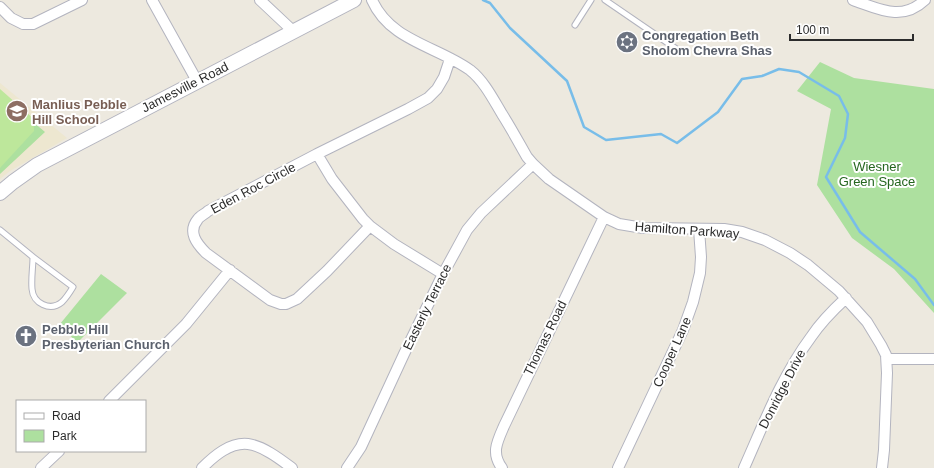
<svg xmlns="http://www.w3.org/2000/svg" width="934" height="468" font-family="Helvetica,sans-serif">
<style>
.education{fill:#ede7d0}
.green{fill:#ade09f}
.pitch{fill:#bde79b}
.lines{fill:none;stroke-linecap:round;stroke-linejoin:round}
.stream{stroke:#78bde9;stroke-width:2.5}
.lane-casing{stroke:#b3b4bf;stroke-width:7}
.street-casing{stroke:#b3b4bf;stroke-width:12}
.secondary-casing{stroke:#b3b4bf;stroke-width:16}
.lane{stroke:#fff;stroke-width:5}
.street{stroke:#fff;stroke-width:10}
.secondary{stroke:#fff;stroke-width:14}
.labels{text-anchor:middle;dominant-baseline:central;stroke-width:4;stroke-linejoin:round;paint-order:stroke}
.worship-label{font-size:13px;font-weight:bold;fill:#5b616d;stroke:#fff;text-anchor:start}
.street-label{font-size:13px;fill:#2c2c2c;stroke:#fff}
.education-label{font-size:13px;font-weight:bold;fill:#785e54;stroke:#fff;text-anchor:start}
.park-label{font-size:13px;fill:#25661f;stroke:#fff}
</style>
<rect width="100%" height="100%" fill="#ede9df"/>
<path class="education" d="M0 83 67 138 10 171 0 179Z"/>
<path class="green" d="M820 62 854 78 934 89V313L894 269 852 238 817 185 831 109 797 91Z
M0 94 45 132 0 174Z
M101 274 127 293 77 343 60 324Z"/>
<path class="pitch" d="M0 89 34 119V131L0 168Z"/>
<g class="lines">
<path class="stream" d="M483 0 490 3 510 28 567 81 584 127 606 140 661 134 677 143 718 112 742 79 762 76 779 69 799 72 839 96 848 114 845 138 826 177 860 232 915 279 934 305"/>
<g class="lane-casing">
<path id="lane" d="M605 0 678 50
M575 25 591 0
M0 230 33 257C33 267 31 278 32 289 33 303 50 312 62 302 66 298 70 292 73 287L33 257"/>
</g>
<g class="street-casing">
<path id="street" d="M152 0 197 81
M260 0 293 31
M372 0C390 41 437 46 470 70 484 81 493 99 502 114 511 128 519 143 527 157L533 164 549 179 604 217 619 224 643 228 724 229 742 232 765 240 790 253 808 265 839 291 867 322 881 345 886 355 887 373 884 450 882 468
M853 0C879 9 902 22 925 0
M0 7 11 18 23 24H33L82 0
M317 154 332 179 363 219 370 226 394 244 443 274
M370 226 327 271 297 299 286 304H281L270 300 206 253C197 244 187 232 198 219 200 216 205 214 208 211L317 154 408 109 428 98 437 89 444 77 450 59
M887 359H934
M109 401 186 324 230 270
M41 468 59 451
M202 468C214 456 230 442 248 444 263 446 280 459 292 468
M347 468 361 447 404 354 443 274 467 230 481 213 533 164
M502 468C491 453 497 442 504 426L604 217
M618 468 683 330 693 302 700 273 701 257 699 229
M744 468C764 423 782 376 811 337 821 322 833 310 846 298"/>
</g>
<g class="secondary-casing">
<path id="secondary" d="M0 193 13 182 37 165 354 0"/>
</g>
<use href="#lane" class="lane"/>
<use href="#street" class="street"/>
<use href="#secondary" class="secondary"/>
</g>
<defs>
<g id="synagogue-disc" transform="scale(1.15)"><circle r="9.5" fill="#6b7280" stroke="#fff"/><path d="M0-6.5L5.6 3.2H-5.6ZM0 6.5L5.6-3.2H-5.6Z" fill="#fff"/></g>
<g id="school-disc" transform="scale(1.15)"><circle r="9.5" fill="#8d6e63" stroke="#fff"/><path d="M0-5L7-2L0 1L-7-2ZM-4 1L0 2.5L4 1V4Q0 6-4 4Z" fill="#fff"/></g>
<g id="church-disc" transform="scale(1.15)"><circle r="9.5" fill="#6b7280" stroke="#fff"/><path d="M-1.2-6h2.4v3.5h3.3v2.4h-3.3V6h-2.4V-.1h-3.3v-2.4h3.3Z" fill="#fff"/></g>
</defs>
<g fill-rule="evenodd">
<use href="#synagogue-disc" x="627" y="42"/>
<use href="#school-disc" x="17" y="111"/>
<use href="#church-disc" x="26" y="336"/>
</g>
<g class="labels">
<g class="worship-label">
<text x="642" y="35">Congregation Beth<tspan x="642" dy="15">Sholom Chevra Shas</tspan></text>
<text x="42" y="329">Pebble Hill<tspan x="42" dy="15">Presbyterian Church</tspan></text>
</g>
<g class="street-label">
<text transform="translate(185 87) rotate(-27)">Jamesville Road</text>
<text transform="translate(253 188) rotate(-28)">Eden Roc Circle</text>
<text transform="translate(687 230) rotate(4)">Hamilton Parkway</text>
<text transform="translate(427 307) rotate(-64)">Easterly Terrace</text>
<text transform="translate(545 338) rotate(-64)">Thomas Road</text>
<text transform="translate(672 352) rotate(-66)">Cooper Lane</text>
<text transform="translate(782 389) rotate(-63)">Donridge Drive</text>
</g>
<g class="education-label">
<text x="32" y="104">Manlius Pebble<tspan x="32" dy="15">Hill School</tspan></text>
</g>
<g class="park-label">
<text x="877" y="166">Wiesner<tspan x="877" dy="15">Green Space</tspan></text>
</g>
</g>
<rect x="16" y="400" width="130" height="52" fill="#ffffff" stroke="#ababab"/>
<rect x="24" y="413" width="20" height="6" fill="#ffffff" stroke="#ababab"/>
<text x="52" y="420" font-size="12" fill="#2c2c2c">Road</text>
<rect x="24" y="430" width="20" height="12" fill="#ade09f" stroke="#ababab"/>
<text x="52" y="440" font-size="12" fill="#2c2c2c">Park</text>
<path d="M790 34v6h123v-6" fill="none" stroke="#2c2c2c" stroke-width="2"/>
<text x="796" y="34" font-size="12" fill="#2c2c2c" stroke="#ffffff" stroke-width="3" paint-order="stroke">100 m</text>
</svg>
